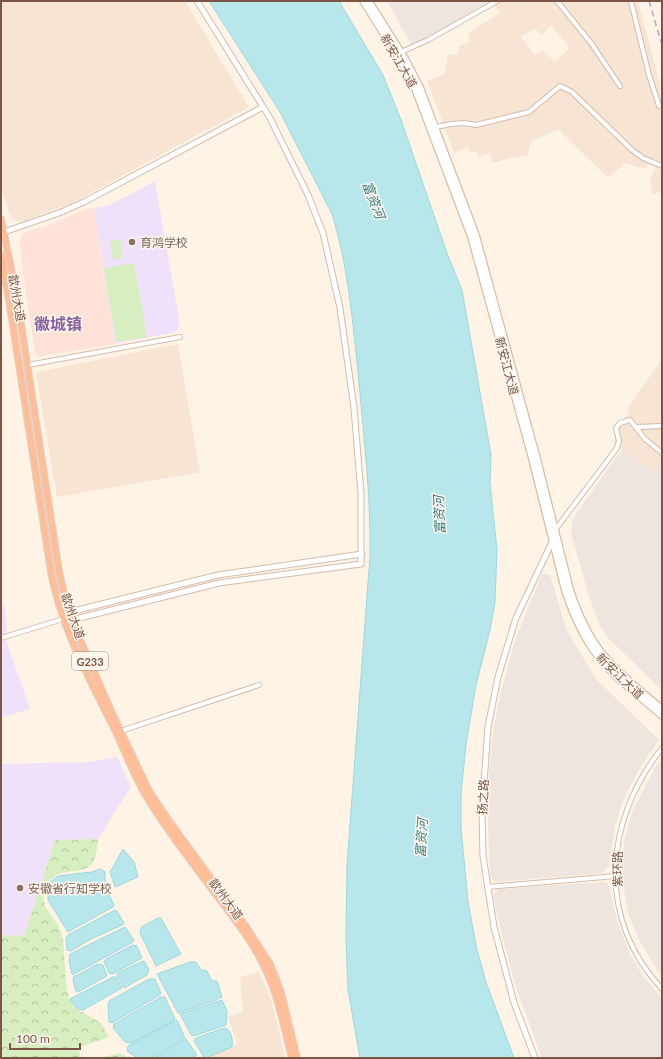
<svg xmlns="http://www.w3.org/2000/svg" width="663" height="1059" font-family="Lato,'Noto Sans SC',sans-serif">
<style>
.residential{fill:#f7e4d2;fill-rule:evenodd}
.commercial{fill:#ffe1d8}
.industrial{fill:#eee5df}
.education{fill:#f0e1fb}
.forest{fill:url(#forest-crowns)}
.pitch{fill:#d7eec1}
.water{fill:#b7e7eb;stroke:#9cd8de}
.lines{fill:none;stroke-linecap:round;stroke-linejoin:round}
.minor-casing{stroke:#d4bbac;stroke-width:6}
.tertiary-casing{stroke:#d4bbac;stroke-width:7}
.secondary-casing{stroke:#d8bba9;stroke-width:8}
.trunk-casing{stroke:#ddd3cf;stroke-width:8}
.minor{stroke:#fff;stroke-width:4}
.tertiary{stroke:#fff;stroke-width:5}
.secondary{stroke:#fff;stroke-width:5.5}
.trunk{stroke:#ffbe98;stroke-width:6}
.rail{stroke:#b5a1ca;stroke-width:1.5;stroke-dasharray:6 4;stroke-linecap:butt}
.education-dot{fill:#8d6e63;stroke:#fff7ed;stroke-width:1.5}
.labels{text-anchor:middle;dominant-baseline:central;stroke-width:3;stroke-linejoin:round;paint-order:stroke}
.shield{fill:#fff7ed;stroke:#a38679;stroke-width:1}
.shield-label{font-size:11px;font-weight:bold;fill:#7b5647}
.street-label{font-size:12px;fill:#7b5647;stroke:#fff7ed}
.education-label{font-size:12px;fill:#785e54;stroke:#fff7ed;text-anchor:start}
.water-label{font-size:13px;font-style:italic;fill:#387b82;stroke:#fff7ed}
.district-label{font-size:16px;font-weight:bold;fill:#86629f;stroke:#fff7ed}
</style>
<defs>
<pattern id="forest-crowns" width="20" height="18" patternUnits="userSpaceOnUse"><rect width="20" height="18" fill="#d7eec1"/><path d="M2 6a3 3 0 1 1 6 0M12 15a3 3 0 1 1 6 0" fill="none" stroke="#b3c49f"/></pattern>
</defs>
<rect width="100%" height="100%" fill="#fff3e5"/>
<path class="residential" d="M1 1H185L249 107 74 202 21 222 11 219 1 187Z
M492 1H638L662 91V192L652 194 650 180 656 166 648 163 646 169 625 163 608 178 558 129 531 142 527 156 510 158 493 163 490 153 479 157 475 151 470 152 468 147 454 153 427 81 445 74 448 54 458 55 459 46 470 42 468 33 500 13ZM551 26 570 48 555 61 543 51 535 55 521 37 535 28 541 35Z
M178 344 200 472 57 497 36 372Z
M662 359V459L653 471 613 443 616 437 615 429 617 423 630 414 627 409Z
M259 972 273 1005 285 1058H208L237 1044 228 1016 243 1012 240 977Z"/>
<path class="commercial" d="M94 208 115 344 36 357 25 288 20 243 21 236 25 232 47 226 85 209Z"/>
<path class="industrial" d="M387 1H489L426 39 411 44Z
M622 449 653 471 662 459V690L609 639 599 624 588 593 572 537 571 529 573 518Z
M542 574H550L566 629 596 679 659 740 638 771 623 800 615 826 609 866 605 871 601 873 496 882 490 877 487 797 493 732 501 692 514 643Z
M662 759V978L640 942 628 912 623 884 622 866 625 837 633 810 656 766Z
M604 882 609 885 617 921 630 954 643 976 662 998V1058H542L515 984 503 940 493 895 499 889Z"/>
<path class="education" d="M155 181 180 325 175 332 115 344 94 208 110 205Z
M1 601 5 608 7 633 1 635Z
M6 640 30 709 1 718V641Z
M117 757 131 787 98 839 55 840 24 936 1 935V764L90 762Z"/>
<path class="forest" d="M98 839C97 846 97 854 94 860 86 879 60 863 48 883 34 906 57 916 62 935 66 952 63 996 74 1007L101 1023 109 1037 78 1048 81 1058H1V935L24 936 55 840Z
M120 1053 128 1058H99Z"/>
<path class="pitch" d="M120 239 123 258 113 260 110 241Z
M134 263 147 337 116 342 104 268Z"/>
<path class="water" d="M209 1H339L383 75 401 120 447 253 462 290 491 455 490 483 497 550 495 602 490 630 476 685 466 745 461 794V828L468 902 477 950 486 982 514 1058H360L348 990 346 939 347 865 370 556C371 498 364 440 359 382 353 326 349 269 332 214L280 112Z
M123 849 134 862 138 877 115 887 110 872Z
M100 869 105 872V886L114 905 113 907 68 932 48 900V890L50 882 58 876 92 872Z
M115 910 117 911 124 923 122 925 89 940 71 951 67 950 66 938 68 935Z
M158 918H161L181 954 156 966 140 933 141 927Z
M125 927 134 940 133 942 74 974H72L69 960 70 954Z
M133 945 137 946 142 958 113 974 109 973 104 962 106 959Z
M143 961 145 962 149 970 147 975 124 988 117 975 118 973Z
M190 962H196L201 970 207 971 212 981H217L222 997 216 1000 178 1013 157 974Z
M97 964 103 965 107 976 78 992 76 991 73 980 74 976 78 975Z
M113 977H116L122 988 83 1010C76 1009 73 1005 70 999Z
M149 979H155L161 993 160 995 112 1023 109 1022 108 1004 109 1001Z
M161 997H165L175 1019 173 1021 131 1043 125 1042 113 1028 114 1024Z
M222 1000 227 1011 226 1025 194 1036 191 1035 180 1014Z
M177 1020 185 1038 151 1058H137L127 1051 128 1046Z
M224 1028H226C232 1032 233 1040 232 1047L206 1058 204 1057 194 1041 196 1038Z
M186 1039 197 1055 192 1058H154Z"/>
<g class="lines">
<g class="minor-casing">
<path id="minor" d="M557 1 591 43 620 86
M631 1 649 75 659 106
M401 52 428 40 497 1
M436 127 451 124 464 123 476 125 529 112 560 86 572 92 632 150 643 158 662 166
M28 365 180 337
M636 427 662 426
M555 530 617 448 619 441 616 428 620 423 630 420 645 439 662 453
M1 638 63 619
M121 731 259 685
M662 748C604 821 596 918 662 989
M487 887 616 876"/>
</g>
<g class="tertiary-casing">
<path id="tertiary" d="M4 232 59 213 84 202 263 107
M62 614 218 575 362 554
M64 622 219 583 361 564V494L354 408 340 308 323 233 308 195 270 118 197 1
M535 1058 514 1003 494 927 483 856 482 811 488 727 498 677 516 618 553 540"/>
</g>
<g class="secondary-casing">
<path id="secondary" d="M363 1 401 62 415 89 471 237 532 459 565 591C571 609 579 628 589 644 608 674 637 694 662 716
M369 1 406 60 420 87 476 235 537 458 570 589C576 608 584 626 594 642 612 669 638 688 662 709"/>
</g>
<g class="trunk-casing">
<path id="trunk" d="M1 219 17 298 59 571 66 603 78 635 112 713 149 791 167 818 245 925 270 964 281 992 297 1058
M1 255 9 300 51 572C61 627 88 676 113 726 126 753 136 782 153 807 175 841 200 873 224 905 239 925 255 946 265 968 279 997 284 1028 292 1058"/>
</g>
<use href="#minor" class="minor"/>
<use href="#tertiary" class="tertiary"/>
<use href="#secondary" class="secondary"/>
<use href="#trunk" class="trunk"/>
<path class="rail" d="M649 1 662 45"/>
</g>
<g class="education-dot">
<circle cx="132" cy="242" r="4"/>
<circle cx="20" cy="888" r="4"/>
</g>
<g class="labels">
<rect class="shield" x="72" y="652" width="36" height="18" rx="3"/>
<g class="shield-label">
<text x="90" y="661">G233</text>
</g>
<g class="street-label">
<text transform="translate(399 61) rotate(60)">新安江大道</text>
<text transform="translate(17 298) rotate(80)">歙州大道</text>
<text transform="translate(507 366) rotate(75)">新安江大道</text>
<text transform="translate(73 616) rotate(71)">歙州大道</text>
<text transform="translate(620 676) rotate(44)">新安江大道</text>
<text transform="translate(483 797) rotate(-87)">扬之路</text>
<text transform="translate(617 869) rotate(-90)">紫环路</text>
<text transform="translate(226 899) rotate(54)">歙州大道</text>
</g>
<g class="education-label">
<text x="140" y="242">育鸿学校</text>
<text x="28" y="888">安徽省行知学校</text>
</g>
<g class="water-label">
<text transform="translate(374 200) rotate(69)">富资河</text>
<text transform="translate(439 515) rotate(-93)">富资河</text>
<text transform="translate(421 838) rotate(-86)">富资河</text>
</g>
<g class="district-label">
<text x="58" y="323">徽城镇</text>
</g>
</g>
<rect width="663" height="1059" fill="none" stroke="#7b5647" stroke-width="4"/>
<path d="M10 1043v6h70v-6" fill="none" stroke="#7b5647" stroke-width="2"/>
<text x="16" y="1043" font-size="12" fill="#7b5647" stroke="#fff7ed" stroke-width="3" paint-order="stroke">100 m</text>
</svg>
